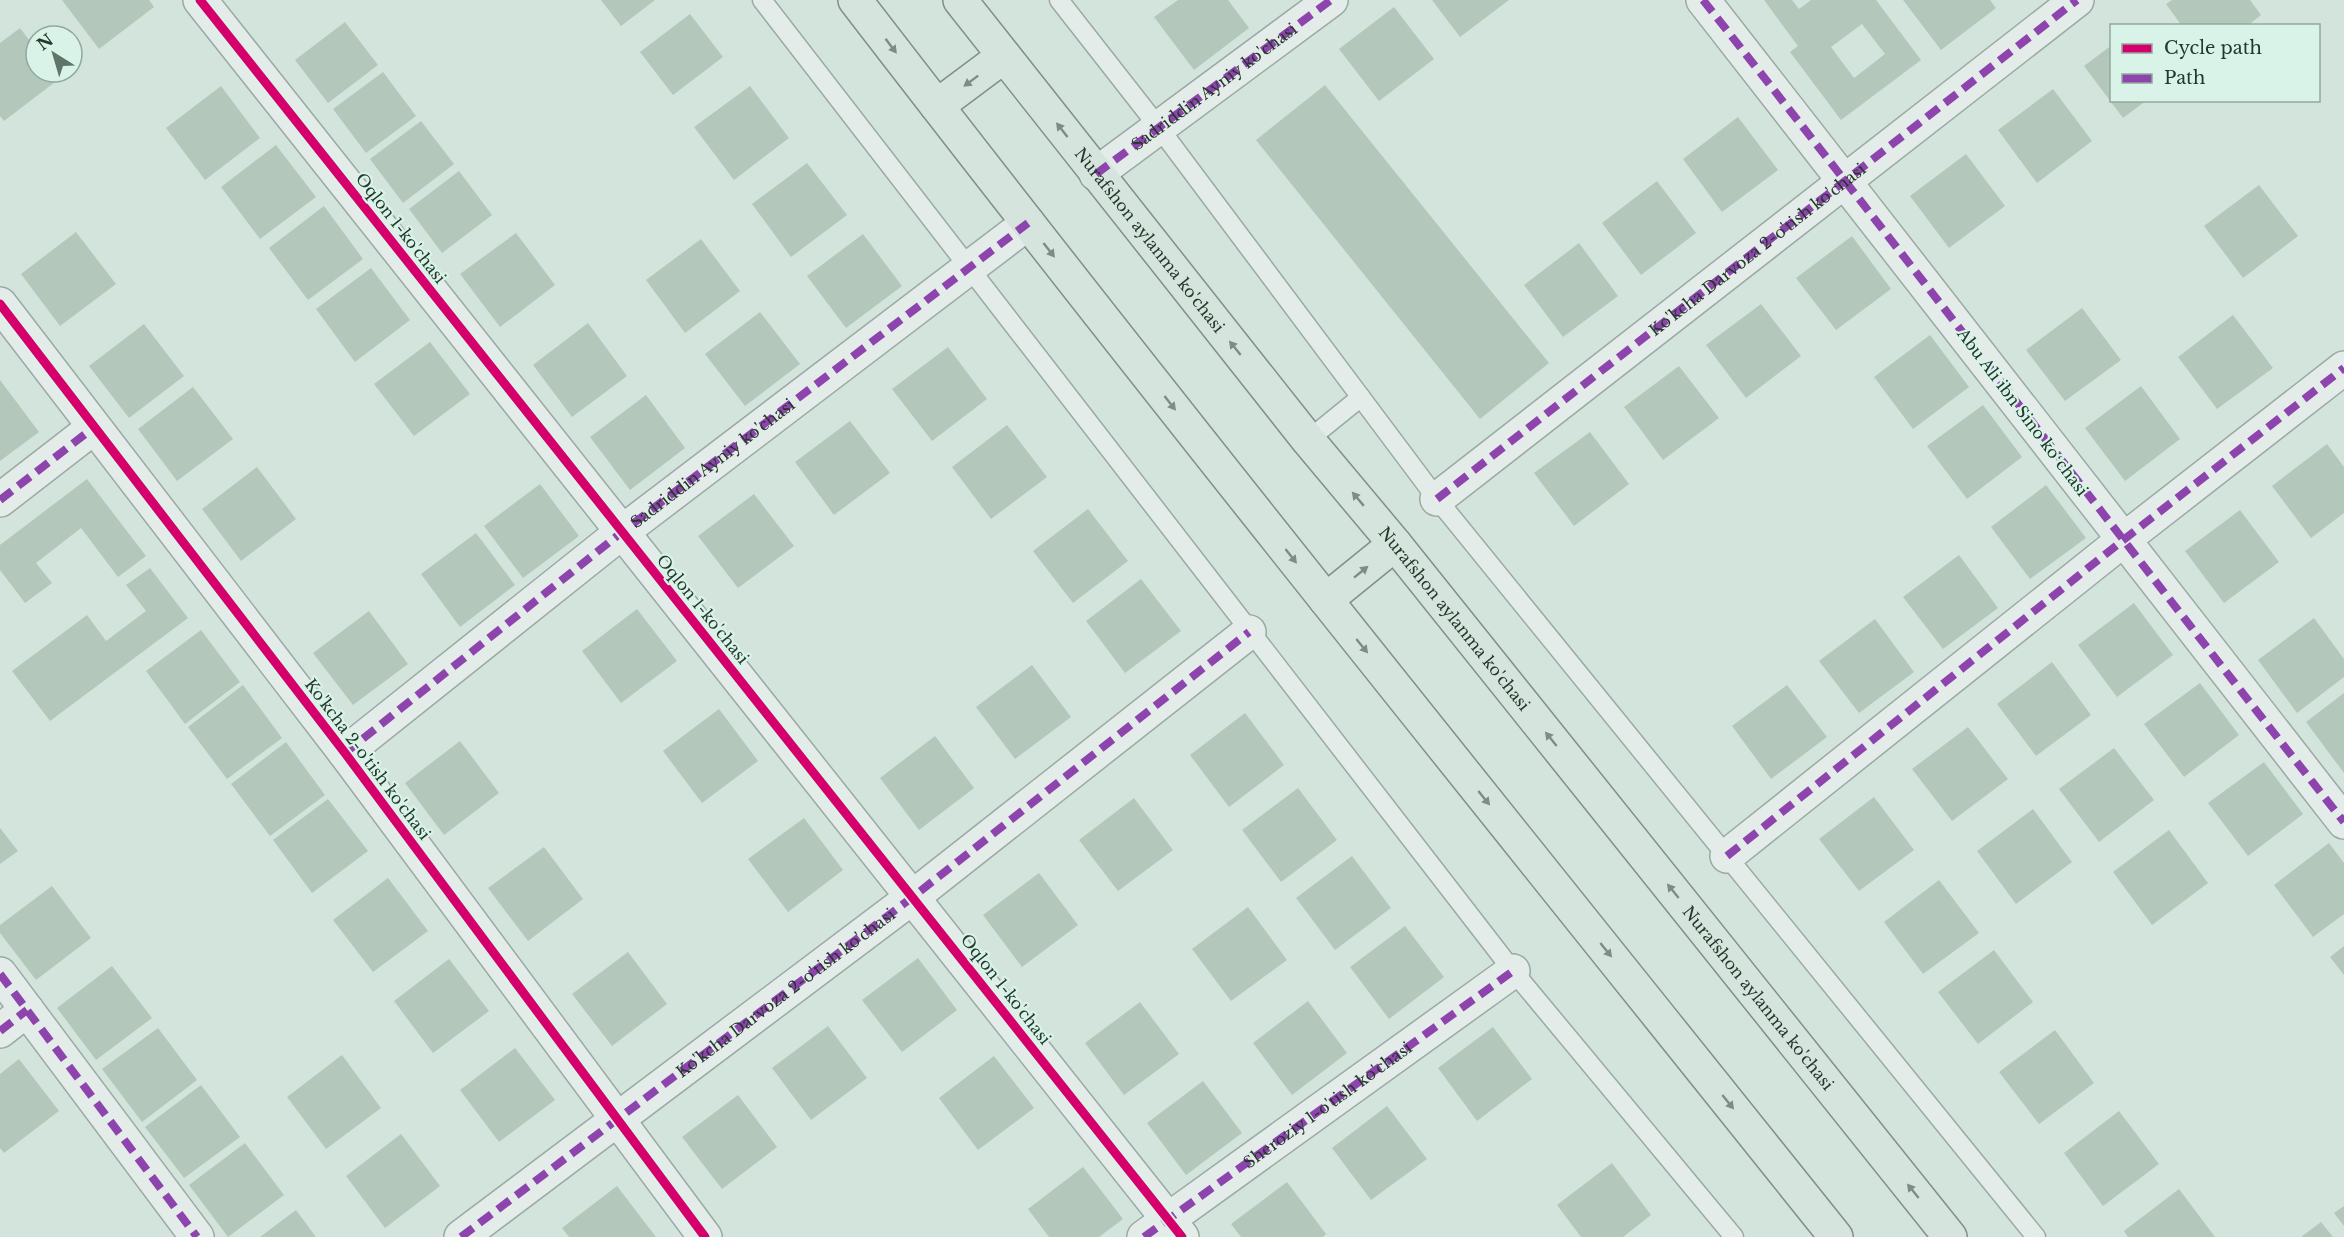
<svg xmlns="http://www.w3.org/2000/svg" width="2344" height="1237" font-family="'Libre Baskerville',serif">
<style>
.building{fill:#b3c8bb;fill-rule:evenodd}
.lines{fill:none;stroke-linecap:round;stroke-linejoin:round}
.lane-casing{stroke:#9aaaa2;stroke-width:21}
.street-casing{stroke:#9aaaa2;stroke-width:36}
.primary-casing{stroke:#818f88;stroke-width:36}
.lane{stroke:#e3ece9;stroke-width:18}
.street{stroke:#e3ece9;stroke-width:33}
.primary{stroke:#d5e4dd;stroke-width:33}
.quiet{stroke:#8e44ad;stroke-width:8;stroke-dasharray:15 8;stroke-linecap:butt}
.cycleway-casing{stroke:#daf3e9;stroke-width:13}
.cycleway{stroke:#d6006c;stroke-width:9}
.oneway{fill:#7c8e84}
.labels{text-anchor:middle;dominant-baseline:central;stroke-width:4.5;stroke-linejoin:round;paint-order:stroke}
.street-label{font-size:16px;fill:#23392a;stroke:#daf3e9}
</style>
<rect width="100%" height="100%" fill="#d2e4dc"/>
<path class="building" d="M62 0H149L154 7 99 49Z
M601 0H655L621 26Z
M1178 0H1228L1249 28 1194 70 1154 17Z
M1432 0H1509L1460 37Z
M1764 0H1792L1799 9 1811 0H1876L1921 60 1841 120 1790 52 1798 46ZM1862 24 1885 54 1854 78 1831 47Z
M1903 0H1990L1996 8 1941 50Z
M2172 0H2250L2261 15 2247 26H2182L2166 4Z
M1394 7 1434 59 1379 101 1339 49Z
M690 14 723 57 673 95 640 52Z
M345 22 378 65 328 103 295 60Z
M20 28 36 49V72H53L59 79 4 121 0 116V43Z
M2112 45V100H2147L2123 118 2084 66Z
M383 72 416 116 366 153 333 109Z
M1325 85 1549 363 1480 419 1256 140Z
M221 86 260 138 205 180 166 128Z
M750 86 789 138 734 180 694 127Z
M2053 89 2092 141 2037 183 1998 130Z
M1738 117 1778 170 1722 212 1683 159Z
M421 121 454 164 403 203 370 159Z
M276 145 316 197 260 239 221 187Z
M1966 154 2005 206 1949 248 1910 196Z
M807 163 847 215 791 257 752 204Z
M459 171 492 215 442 253 409 209Z
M1657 181 1696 233 1641 275 1602 223Z
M2259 185 2298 236 2243 278 2204 226Z
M324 206 363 259 308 300 269 248Z
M76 232 116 284 60 326 21 274Z
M516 233 555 285 500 327 460 274Z
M863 234 902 286 846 328 807 276Z
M1852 236 1891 289 1836 330 1796 278Z
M701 239 740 291 685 333 646 280Z
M1579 243 1618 296 1563 337 1524 285Z
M371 268 410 320 355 362 316 309Z
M1761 304 1801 356 1746 398 1706 345Z
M2082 308 2121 360 2065 401 2026 350Z
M760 312 800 364 745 406 705 354Z
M2233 315 2273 368 2217 409 2178 357Z
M588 323 627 376 572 417 533 365Z
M144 324 184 376 129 418 89 366Z
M1930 335 1969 387 1913 429 1874 377Z
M430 342 470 394 414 436 374 384Z
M948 347 987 399 932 441 892 389Z
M1679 366 1719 418 1663 460 1624 407Z
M0 380 39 432 0 461Z
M2141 386 2180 439 2125 481 2085 428Z
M193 387 233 439 177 481 138 429Z
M646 395 685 448 630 490 590 437Z
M1983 405 2022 457 1967 499 1927 446Z
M850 421 890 473 834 515 795 462Z
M1007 425 1047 477 991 519 952 467Z
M1590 432 1629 484 1574 526 1534 473Z
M2327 444 2344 467V513L2311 538 2272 486Z
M257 467 296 519 241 561 202 509Z
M87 479 146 556 118 577 81 528 36 563 52 583 25 603 0 570V545Z
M540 484 579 536 523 578 484 526Z
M2046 485 2086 538 2030 579 1991 527Z
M754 494 794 546 738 588 698 536Z
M1088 509 1128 561 1073 603 1033 551Z
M2240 510 2279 562 2224 603 2185 551Z
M476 533 515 585 460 627 421 574Z
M1959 555 1998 608 1943 649 1903 597Z
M150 568 188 618 50 721 12 671 87 615 106 641 146 611 126 585Z
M1141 579 1181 631 1125 673 1086 621Z
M2134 603 2173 655 2117 697 2078 645Z
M637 609 677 661 621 703 582 651Z
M369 611 408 664 353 705 313 653Z
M2314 618 2344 659V677L2297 713 2258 660Z
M1875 619 1914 672 1859 713 1819 661Z
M201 630 240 682 185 724 146 671Z
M2052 662 2091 715 2036 756 1997 704Z
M1032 665 1071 717 1015 759 976 707Z
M2200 683 2239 735 2184 777 2144 724Z
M243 685 282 738 227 779 188 727Z
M1787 685 1827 737 1771 779 1732 726Z
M2344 693V773L2306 722Z
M719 709 758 761 702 803 663 751Z
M1245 713 1284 765 1229 807 1190 755Z
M1968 727 2008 779 1952 821 1912 769Z
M935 736 974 788 919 830 880 778Z
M460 741 499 793 444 835 405 783Z
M286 742 325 795 270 836 231 784Z
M2114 748 2154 800 2099 842 2059 789Z
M2264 762 2303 814 2248 856 2208 803Z
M1298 788 1337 840 1281 882 1242 830Z
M1874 797 1914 850 1859 891 1819 839Z
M1134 798 1173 850 1118 891 1079 840Z
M328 799 368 851 312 893 273 840Z
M2033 809 2072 862 2016 904 1977 851Z
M804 818 843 870 788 912 748 859Z
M0 828 18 851 0 864Z
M2169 830 2208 883 2152 925 2113 872Z
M2329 843 2344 863V914L2313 937 2274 885Z
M544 847 583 899 528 941 488 888Z
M1352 856 1391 908 1335 950 1296 898Z
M1039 873 1078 925 1022 967 983 915Z
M388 878 428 931 373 972 333 920Z
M1939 880 1979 933 1923 974 1884 922Z
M52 886 91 938 36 980 0 933V925Z
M1248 907 1287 960 1231 1001 1192 949Z
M1405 926 1444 977 1389 1019 1350 967Z
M2344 946V975L2330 957Z
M1994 950 2033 1002 1978 1044 1938 992Z
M628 952 667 1004 612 1046 572 994Z
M918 958 957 1010 902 1052 862 1000Z
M449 959 489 1011 433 1053 394 1001Z
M112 966 152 1018 96 1060 57 1008Z
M1308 1001 1347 1053 1292 1095 1253 1043Z
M1140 1002 1179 1054 1124 1095 1085 1043Z
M828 1026 867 1078 811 1120 772 1068Z
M1493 1027 1532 1079 1477 1121 1438 1068Z
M158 1028 197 1080 142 1122 102 1069Z
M2055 1030 2094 1083 2039 1124 1999 1072Z
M515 1048 555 1100 499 1142 460 1090Z
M342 1055 381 1108 326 1149 287 1097Z
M994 1056 1034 1108 978 1150 939 1098Z
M19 1059 59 1111 4 1153 0 1148V1074Z
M1203 1081 1242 1133 1186 1175 1147 1123Z
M201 1085 240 1137 184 1178 145 1127Z
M738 1095 777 1147 722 1189 682 1137Z
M1387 1106 1427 1159 1371 1200 1332 1148Z
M2119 1111 2159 1164 2103 1206 2064 1153Z
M401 1134 440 1186 385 1228 346 1176Z
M245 1143 284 1195 228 1237 189 1185Z
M1612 1163 1651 1215 1623 1237H1581L1557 1205Z
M1083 1167 1123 1219 1099 1237H1049L1028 1209Z
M1287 1182 1326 1234 1323 1237H1241L1231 1224Z
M617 1186 656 1237H569L562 1228Z
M2179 1189 2215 1237H2128L2124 1231Z
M2344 1206V1226L2334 1213Z
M296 1210 316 1237H260Z
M2321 1222 2333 1237H2301Z"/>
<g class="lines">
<g class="lane-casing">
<path id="lane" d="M762 0 1513 971 1734 1237
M1059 0 1160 129 1437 499 2036 1237
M1308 440 1361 397"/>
</g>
<g class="street-casing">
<g id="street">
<path d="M200 0 1182 1237"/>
<path d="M1703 0C1919 273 2129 550 2344 822"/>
<path id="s1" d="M1096 174 1331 0"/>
<path d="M0 304 345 753 705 1237"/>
<path d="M1437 499 2077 0"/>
<path d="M0 500 93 428"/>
<path id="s2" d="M345 753 622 532 1028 223"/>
<path d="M1727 856 2122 541 2344 368"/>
<path d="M0 974 197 1237"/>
<path d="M0 1031 27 1010"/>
<path d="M461 1237 914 896 1249 632"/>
<path d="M1144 1237 1513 971"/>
</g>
</g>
<g class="primary-casing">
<g id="primary">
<path d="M855 0C1176 417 1507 826 1836 1237"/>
<path id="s3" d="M960 0 1308 440 1395 544 1950 1237"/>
<path d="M937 106 1004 56"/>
<path d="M1326 600 1395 544"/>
</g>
</g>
<use href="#lane" class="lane"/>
<use href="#street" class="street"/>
<use href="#primary" class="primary"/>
<g class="quiet">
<path d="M1703 0C1919 273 2129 550 2344 822"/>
<path d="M1096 174 1331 0"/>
<path id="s4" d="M1437 499 2077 0"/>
<path d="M0 500 93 428"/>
<path d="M345 753 622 532 1028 223"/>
<path d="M1727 856 2122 541 2344 368"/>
<path d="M0 974 197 1237"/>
<path d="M0 1031 27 1010"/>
<path id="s5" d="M461 1237 914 896 1249 632"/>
<path id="s6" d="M1144 1237 1513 971"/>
</g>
<g class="cycleway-casing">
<path id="cycleway" d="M200 0 1182 1237
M0 304 345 753 705 1237"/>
</g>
<use href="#cycleway" class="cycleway"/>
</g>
<defs><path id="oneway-solid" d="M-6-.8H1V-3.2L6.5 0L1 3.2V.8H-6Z" transform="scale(1.5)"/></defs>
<g class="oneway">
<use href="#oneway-solid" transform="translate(891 46) rotate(53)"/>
<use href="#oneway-solid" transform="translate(971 81) rotate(143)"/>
<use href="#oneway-solid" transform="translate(1062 130) rotate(-128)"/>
<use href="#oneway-solid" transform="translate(1049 250) rotate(52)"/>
<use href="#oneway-solid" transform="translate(1235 348) rotate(-129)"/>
<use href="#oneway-solid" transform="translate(1170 403) rotate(52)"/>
<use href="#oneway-solid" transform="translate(1358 499) rotate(-130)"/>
<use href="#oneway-solid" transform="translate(1291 556) rotate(52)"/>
<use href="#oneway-solid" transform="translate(1361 572) rotate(-39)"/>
<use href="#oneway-solid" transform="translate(1362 646) rotate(51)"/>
<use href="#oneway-solid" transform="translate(1551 739) rotate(-129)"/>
<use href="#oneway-solid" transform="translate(1484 798) rotate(51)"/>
<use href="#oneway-solid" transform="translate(1673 891) rotate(-129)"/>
<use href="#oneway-solid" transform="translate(1606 950) rotate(51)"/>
<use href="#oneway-solid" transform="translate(1728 1102) rotate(51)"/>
<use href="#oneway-solid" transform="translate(1913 1191) rotate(-129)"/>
</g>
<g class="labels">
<g class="street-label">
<text stroke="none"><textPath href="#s1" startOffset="147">Sadriddin Ayniy ko'chasi</textPath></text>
<text transform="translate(401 228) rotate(52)">Oqlon 1-ko'chasi</text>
<text stroke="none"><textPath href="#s3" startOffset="306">Nurafshon aylanma ko'chasi</textPath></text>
<text stroke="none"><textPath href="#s4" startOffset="406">Ko'kcha Darvoza 2-o'tish ko'chasi</textPath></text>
<text transform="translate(2023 412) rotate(53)">Abu Ali ibn Sino koʻchasi</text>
<text stroke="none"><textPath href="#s2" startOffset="468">Sadriddin Ayniy ko'chasi</textPath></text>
<text transform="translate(703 609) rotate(51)">Oqlon 1-ko'chasi</text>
<text stroke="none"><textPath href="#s3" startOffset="792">Nurafshon aylanma ko'chasi</textPath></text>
<text transform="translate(368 759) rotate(53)">Ko'kcha 2-o'tish ko'chasi</text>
<text transform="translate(1006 989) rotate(52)">Oqlon 1-ko'chasi</text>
<text stroke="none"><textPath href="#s5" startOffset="406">Ko'kcha Darvoza 2-o'tish ko'chasi</textPath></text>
<text stroke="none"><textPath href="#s3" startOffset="1278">Nurafshon aylanma ko'chasi</textPath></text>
<text stroke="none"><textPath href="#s6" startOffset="226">Sheroziy 1-o'tish ko'chasi</textPath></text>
</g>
</g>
<rect x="2110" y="24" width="210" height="78" fill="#daf3e9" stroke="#91a99d" stroke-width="1.5"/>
<rect x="2122" y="44" width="30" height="9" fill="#d6006c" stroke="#91a99d" stroke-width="1.5"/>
<text x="2164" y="54" font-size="18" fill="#23392a">Cycle path</text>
<rect x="2122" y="74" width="30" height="9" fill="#8e44ad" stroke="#91a99d" stroke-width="1.5"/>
<text x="2164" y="84" font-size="18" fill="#23392a">Path</text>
<g transform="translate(54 54) rotate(323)"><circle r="28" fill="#daf3e9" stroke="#91a99d" stroke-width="1.5"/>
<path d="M0-4.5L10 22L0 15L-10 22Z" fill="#607568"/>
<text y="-9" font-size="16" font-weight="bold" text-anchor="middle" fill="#23392a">N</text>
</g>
</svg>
